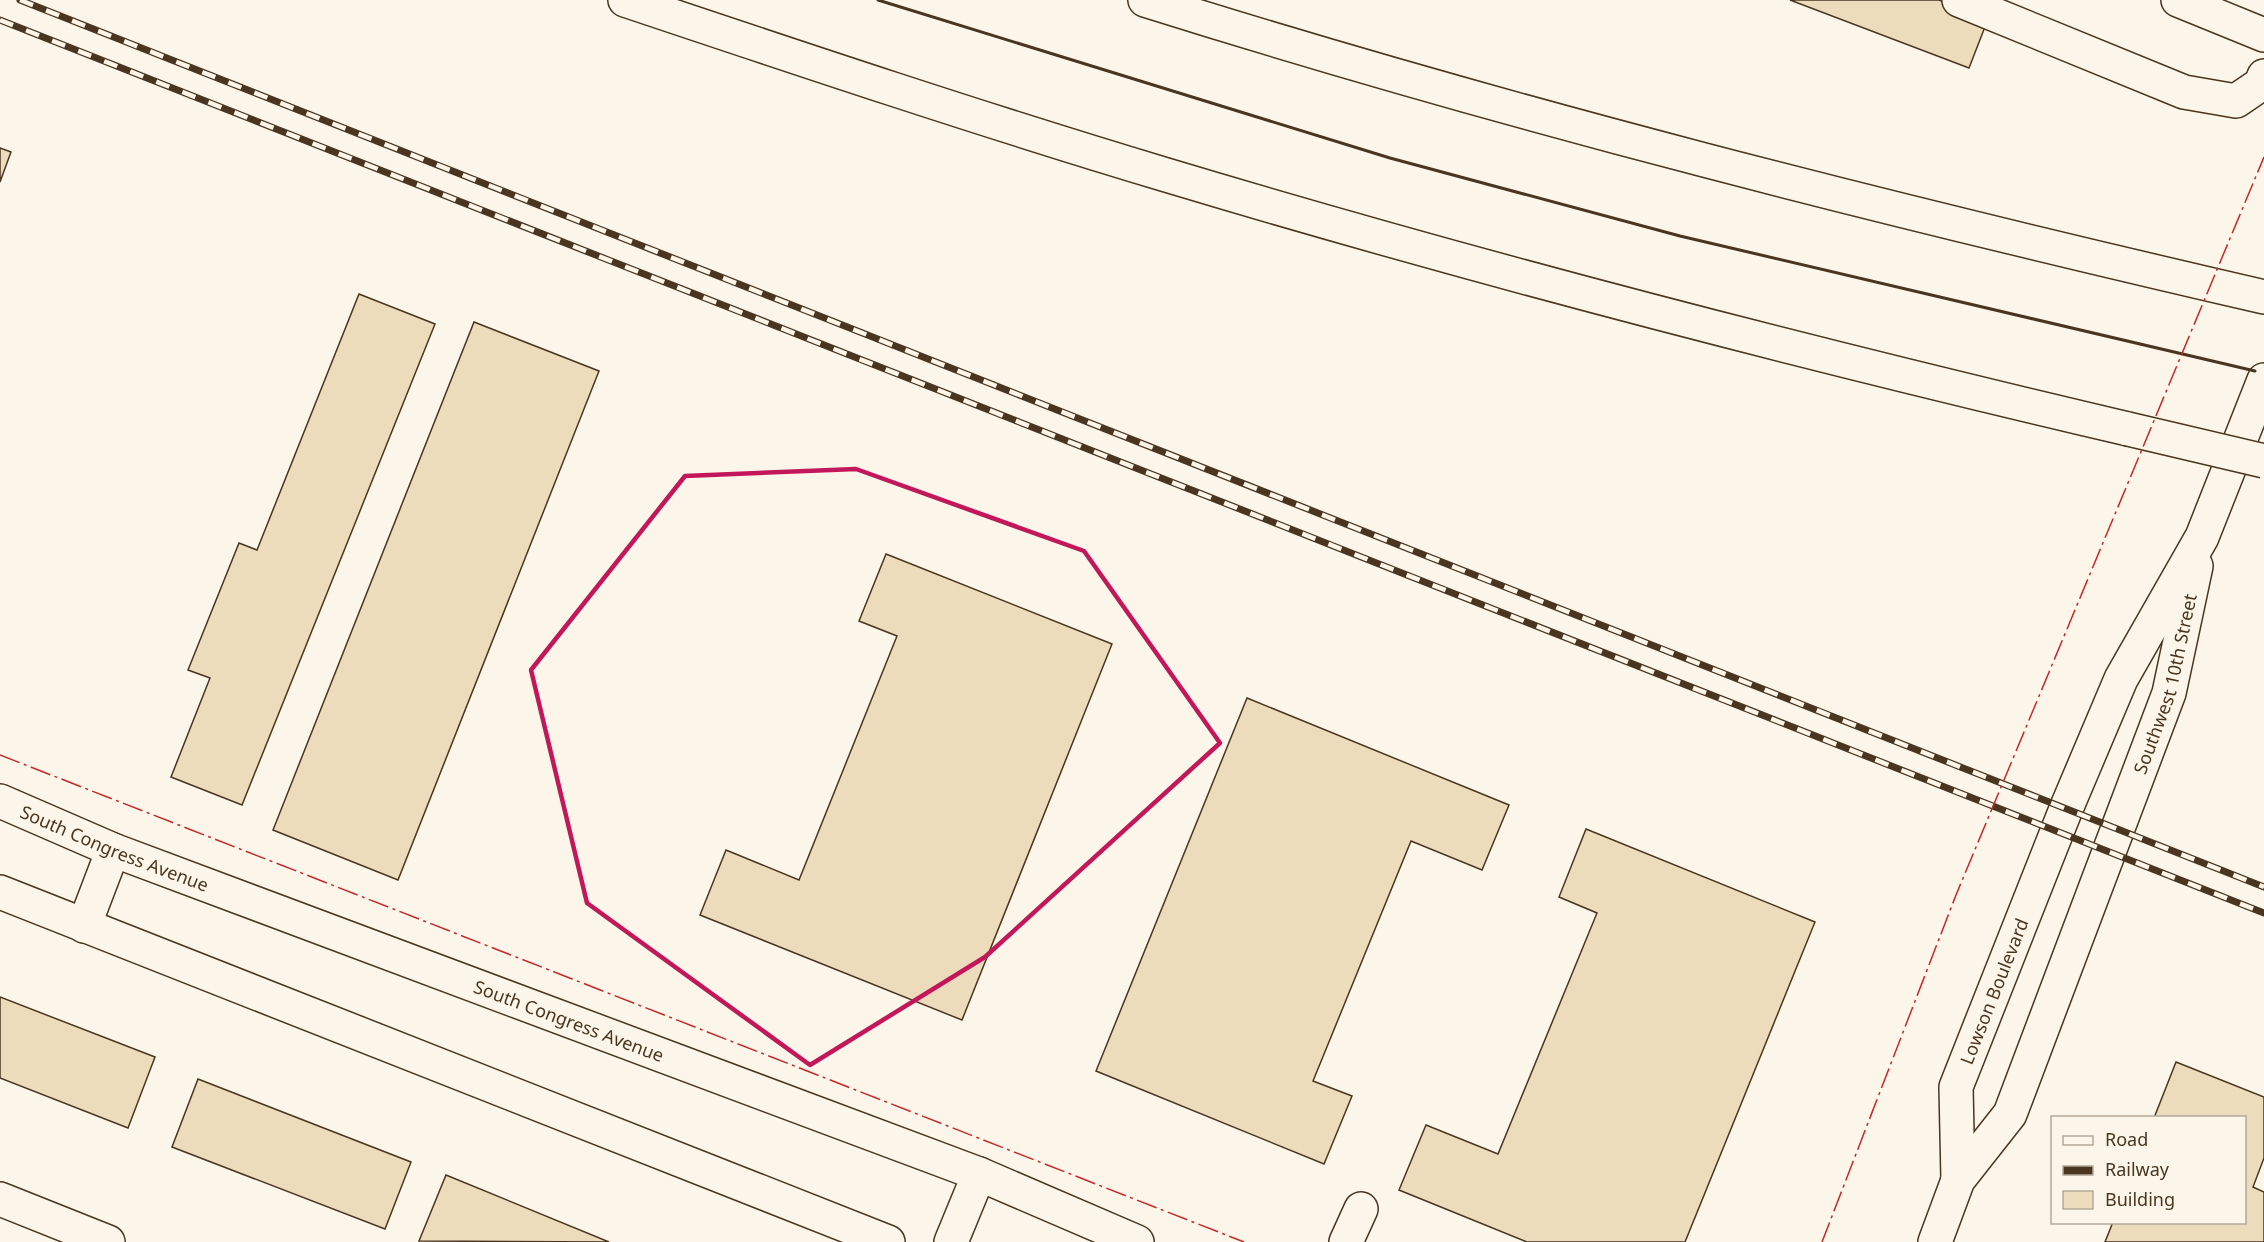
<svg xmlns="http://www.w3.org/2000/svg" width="2264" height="1242" font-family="'Noto Sans',sans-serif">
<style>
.building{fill:#ecdcbc;stroke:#4a3520;stroke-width:1.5}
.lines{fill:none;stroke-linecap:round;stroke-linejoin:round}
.minor-casing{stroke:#4a3520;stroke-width:36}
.major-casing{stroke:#4a3520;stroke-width:36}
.highway-casing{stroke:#4a3520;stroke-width:36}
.minor{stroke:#fbf6e9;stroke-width:33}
.major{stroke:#fbf6e9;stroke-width:33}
.highway{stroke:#fbf6e9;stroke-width:33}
.rail-casing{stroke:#4a3520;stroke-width:7}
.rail{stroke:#fbf6e9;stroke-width:4.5;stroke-dasharray:14;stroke-linecap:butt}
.highway-bridge-casing{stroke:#4a3520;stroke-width:36;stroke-linecap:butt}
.highway-bridge{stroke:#fbf6e9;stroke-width:33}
.wall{stroke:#4a3520;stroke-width:3}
.power{stroke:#c62828;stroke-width:1.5;stroke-dasharray:21 4.5 3 4.5;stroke-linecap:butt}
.marked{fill:none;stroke:#c2185b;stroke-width:4.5;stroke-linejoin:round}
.labels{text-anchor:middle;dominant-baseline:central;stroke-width:4.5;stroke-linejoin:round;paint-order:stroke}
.street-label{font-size:18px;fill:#4a3520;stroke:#fbf6e9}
</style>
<rect width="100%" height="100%" fill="#fbf6e9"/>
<path class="building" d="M1790 0H1939L1988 19 1969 68Z
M0 148 11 152 0 182Z
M359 294 435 324 242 805 171 777 210 678 188 670 239 543 257 550Z
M474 322 599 371 398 880 273 830Z
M886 554 1112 644 962 1020 700 915 726 850 799 880 897 636 859 621Z
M1247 698 1509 805 1482 870 1411 841 1313 1081 1352 1096 1324 1164 1096 1071Z
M1586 829 1815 922 1685 1242H1527L1399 1190 1426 1125 1498 1154 1597 913 1559 897Z
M0 997 155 1057 128 1128 0 1078Z
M2176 1062 2264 1097V1158L2253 1187 2264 1192V1242H2105L2113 1222H2244V1118H2154Z
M198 1079 411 1162 385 1229 172 1147Z
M446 1175 609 1242 419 1241Z"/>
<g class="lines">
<g class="minor-casing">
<g id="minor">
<path d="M1959 0 2184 92 2236 101 2261 84 2264 76"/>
<path d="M2178 0 2264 35"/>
<path d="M84 926 113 850"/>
<path id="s1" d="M1958 1180 1956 1087 2066 809 2121 679 2202 537 2264 380"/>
<path d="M0 1199 108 1242"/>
<path d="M951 1242 979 1174"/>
<path d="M1346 1242 1361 1209"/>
<path id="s2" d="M1935 1242 1958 1180 2010 1114 2169 693 2196 566"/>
</g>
</g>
<g class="major-casing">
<g id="major">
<path id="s3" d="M0 801 113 850 979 1174 1137 1242"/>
<path d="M0 892 888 1242"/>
</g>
</g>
<g class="highway-casing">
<path id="highway" d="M625 0C804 60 983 120 1163 174 1482 270 1804 353 2128 429
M1145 0C1514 116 1888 210 2264 297"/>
</g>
<use href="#minor" class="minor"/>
<use href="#major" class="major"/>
<use href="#highway" class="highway"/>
<g class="rail-casing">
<path id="rail" d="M20 0 2264 887
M0 20 2264 913"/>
</g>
<use href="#rail" class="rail"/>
<g class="highway-bridge-casing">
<path id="highway-bridge" d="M2128 429 2264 461"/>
</g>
<use href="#highway-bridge" class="highway-bridge"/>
<path class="wall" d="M878 0 1390 158 1680 236 2255 371"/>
<path class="power" d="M0 755 1244 1242
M1822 1242 1956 895 2264 157"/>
</g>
<path class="marked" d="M856 469 1084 551 1220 743 985 957 810 1065 587 903 531 670 685 476Z"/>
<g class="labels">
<g class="street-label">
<text stroke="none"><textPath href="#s2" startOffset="608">Southwest 10th Street</textPath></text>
<text stroke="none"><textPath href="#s3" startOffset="124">South Congress Avenue</textPath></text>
<text stroke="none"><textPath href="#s1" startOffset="196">Lowson Boulevard</textPath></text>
<text stroke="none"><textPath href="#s3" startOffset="610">South Congress Avenue</textPath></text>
</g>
</g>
<rect x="2051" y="1116" width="195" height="108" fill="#fbf6e9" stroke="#b4a999" stroke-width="1.5"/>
<rect x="2063" y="1136" width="30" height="9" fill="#fbf6e9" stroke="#b4a999" stroke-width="1.5"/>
<text x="2105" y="1146" font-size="18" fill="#4a3520">Road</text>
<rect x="2063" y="1166" width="30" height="9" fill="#4a3520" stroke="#b4a999" stroke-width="1.5"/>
<text x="2105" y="1176" font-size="18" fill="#4a3520">Railway</text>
<rect x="2063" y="1191" width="30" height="18" fill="#ecdcbc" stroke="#b4a999" stroke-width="1.5"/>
<text x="2105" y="1206" font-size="18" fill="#4a3520">Building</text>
</svg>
